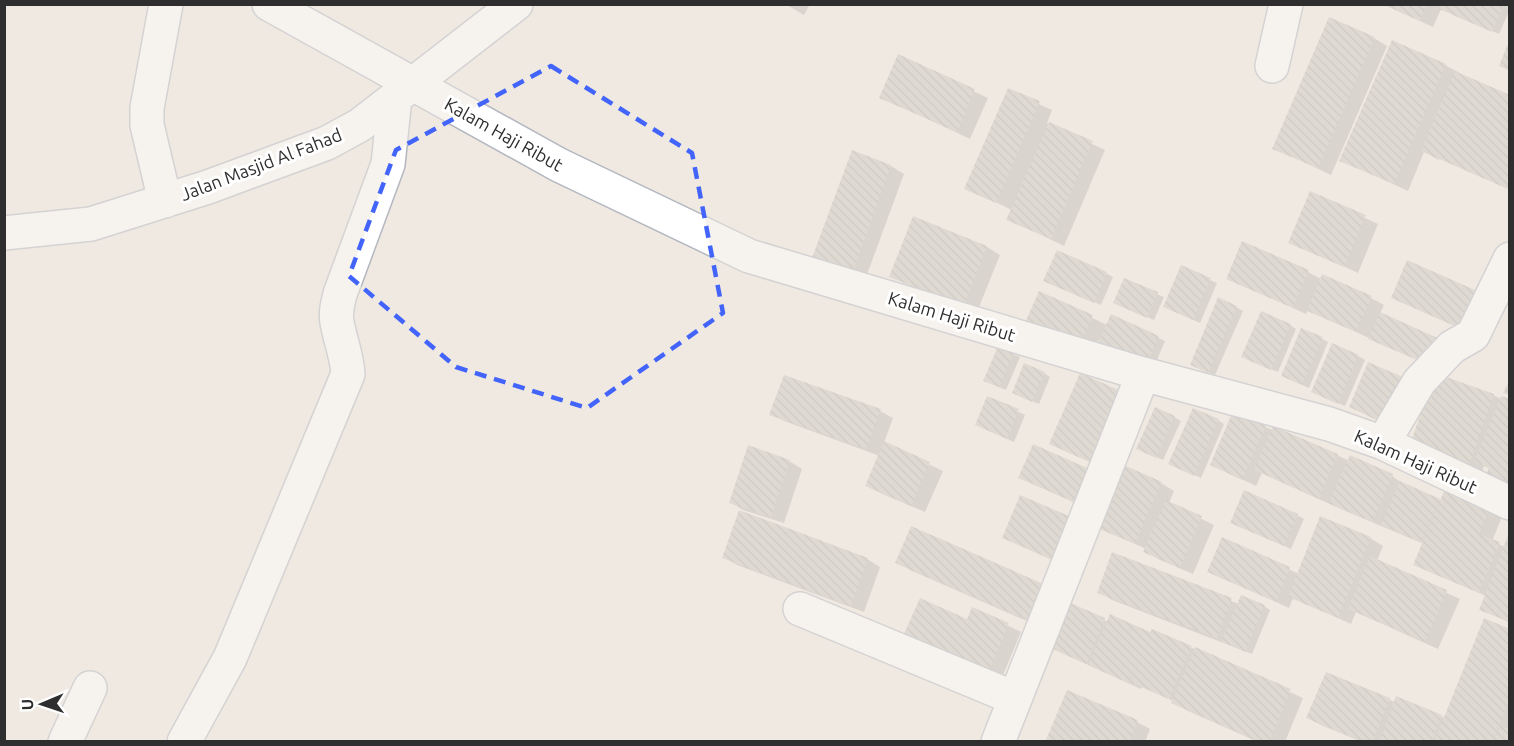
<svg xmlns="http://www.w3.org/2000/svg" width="1514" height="746" font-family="Ubuntu,sans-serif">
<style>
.shadow{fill:#0003}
.building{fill:url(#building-back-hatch)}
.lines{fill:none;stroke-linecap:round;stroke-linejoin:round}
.street-casing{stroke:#b4b7c1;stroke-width:36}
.street{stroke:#fff;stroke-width:33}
.marked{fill:none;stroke:#4264fb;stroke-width:4.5;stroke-dasharray:12 8;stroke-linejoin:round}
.labels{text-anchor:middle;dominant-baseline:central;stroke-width:6;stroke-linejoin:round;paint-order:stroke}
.street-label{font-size:18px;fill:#2e2e2e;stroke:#fff}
</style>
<defs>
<pattern id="building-back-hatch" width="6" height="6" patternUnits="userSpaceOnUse" patternTransform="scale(1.5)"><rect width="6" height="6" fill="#cbc7bf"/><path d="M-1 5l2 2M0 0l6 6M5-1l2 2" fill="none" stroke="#afaba4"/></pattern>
</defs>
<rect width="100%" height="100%" fill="#efe9e1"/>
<path class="shadow" d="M785 4H810L804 15Z
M1382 4H1507L1510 9 1499 34 1441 9 1433 27Z
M1374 38 1387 46 1331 175 1274 148Z
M898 56 988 98 970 139 881 97Z
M1445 65 1458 72 1439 160 1424 152 1408 191 1341 160Z
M1008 90 1052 110 1047 123 1105 150 1064 246 1008 219 1012 210 966 188Z
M853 152 891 166 904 174 865 280 827 265Z
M1311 193 1378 224 1358 273 1290 242Z
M913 218 987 247 1000 255 977 312 904 283 891 276Z
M1308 272 1321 279 1371 298 1384 305 1369 338 1308 310 1306 314 1228 278Z
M1106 273 1113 277 1101 305 1051 284Z
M1210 280 1217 283 1200 323 1172 310Z
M1040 293 1107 325 1111 316 1165 341 1154 367 1098 340 1092 355Z
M1157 294 1164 297 1154 320 1121 306Z
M1236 307 1243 311 1215 375 1198 368Z
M1290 325 1296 329 1278 372 1249 360Z
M1322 339 1328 342 1309 388 1289 379Z
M1013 354 1020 357 1006 390 992 384Z
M1358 356 1365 360 1345 406 1319 395Z
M1044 373 1050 377 1039 404 1020 396Z
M1081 375 1103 468 1050 444Z
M1493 395 1501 399 1490 469 1484 466 1479 480 1422 460Z
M988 398 1025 415 1014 442 983 428Z
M880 411 893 418 884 443 943 471 925 512 880 493V456L784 421 771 414Z
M1174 417 1181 421 1163 460 1144 452Z
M1218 420 1224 424 1201 478 1176 467Z
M1265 427 1337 455 1349 461 1350 457 1392 476 1405 485 1442 501 1504 512 1492 541 1505 547 1510 536V623L1481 609 1486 596 1415 564 1424 544 1343 510 1262 473 1256 486 1212 465Z
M1034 446 1095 512 1020 478Z
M789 461 802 469 784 523 743 510 730 502Z
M1161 483 1174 491 1169 503 1214 525 1193 574 1158 559 1145 551 1146 549 1099 527Z
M1021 497 1070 568 1004 538Z
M1297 515 1304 519 1291 549 1239 526Z
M912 528 1045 629 910 570 897 562Z
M1370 538 1383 546 1377 561 1460 599 1438 649 1356 612 1351 624 1293 598 1289 608 1209 571 1223 539 1299 574Z
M1113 554 1239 604 1264 606 1270 610 1252 654 1112 600 1099 592Z
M724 557 867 559 880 567 864 612 737 565Z
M1066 603 1108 622 1195 649 1303 698 1285 742H1258L1186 710 1173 701 1142 687 1141 689 1060 652Z
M973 609 1021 632 1000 682 918 643 968 621Z
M1510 630V742H1362L1321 725 1308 718 1389 699 1395 703 1397 698 1445 718Z
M1137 722 1150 729 1145 742H1047Z"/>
<path class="building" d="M1383 4H1427L1420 21Z
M1439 4H1504L1492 32 1437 8Z
M1329 17 1375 37 1318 168 1272 149Z
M1392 40 1446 64 1394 184 1339 161Z
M1509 41 1510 42V71L1499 66Z
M898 54 975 89 957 132 879 98Z
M1455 71 1510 95V190L1421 151Z
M1008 88 1040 101 996 203 964 189Z
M1049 122 1093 141 1051 239 1006 220Z
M852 150 891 165 852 274 812 258Z
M1310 191 1366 215 1344 267 1288 243Z
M913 216 987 246 964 306 889 277Z
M1242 241 1309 270 1293 308 1226 279Z
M1057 250 1107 272 1094 303 1043 281Z
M1407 260 1484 294 1468 332 1391 298Z
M1181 265 1211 278 1193 320 1163 307Z
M1322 274 1372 296 1356 332 1307 311Z
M1124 278 1158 292 1147 318 1113 303Z
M1039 291 1093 315 1078 349 1024 325Z
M1218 297 1237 306 1208 373 1190 365Z
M1261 311 1291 324 1271 370 1241 357Z
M1380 312 1442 340 1431 366 1368 339Z
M1111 314 1159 336 1147 364 1098 342Z
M1301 328 1323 337 1302 385 1281 376Z
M1332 343 1359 355 1338 404 1311 392Z
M998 346 1014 352 999 387 983 381Z
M1368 362 1403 377 1383 423 1349 407Z
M1024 363 1045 372 1032 402 1012 393Z
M1080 373 1121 391 1090 462 1049 444Z
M1435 373 1494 394 1466 474 1407 453Z
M784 375 881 409 866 449 769 415Z
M1510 379V395L1503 393Z
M987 396 1019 409 1007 439 975 425Z
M1501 396 1510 399V495L1482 484 1489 468 1474 462Z
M1155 407 1175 416 1156 458 1136 449Z
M1193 408 1219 419 1194 476 1168 464Z
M1233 411 1266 426 1242 480 1210 465Z
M1273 426 1338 454 1319 499 1254 470Z
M884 441 930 462 911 506 865 486Z
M1033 444 1096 472 1082 505 1018 478Z
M748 445 790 460 771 517 729 503Z
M1350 455 1393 474 1373 522 1328 503Z
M1124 465 1162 482 1135 544 1097 528Z
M1400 481 1440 499 1421 542 1381 525Z
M1447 484 1492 503 1479 534 1500 542 1479 593 1413 565Z
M1244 490 1298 514 1284 546 1230 523Z
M1020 495 1076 519 1057 562 1002 538Z
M1166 500 1202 516 1180 568 1143 552Z
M739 510 868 558 851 606 722 558Z
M1320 516 1371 537 1338 618 1288 597Z
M911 526 1048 586 1032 622 895 563Z
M1509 533H1510V622L1479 610Z
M1222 537 1290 567 1276 602 1207 572Z
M1112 552 1232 598 1217 638 1097 593Z
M1370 556 1447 590 1425 642 1348 609Z
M1241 595 1265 605 1245 652 1221 641Z
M920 598 967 619 972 607 1009 623 987 676 949 660 962 632 949 657 903 636Z
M1066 601 1105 618 1086 664 1046 646Z
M1110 614 1150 632 1152 629 1192 646 1169 699 1130 682 1142 652 1128 683 1088 665Z
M1484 618 1510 629V647L1506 655 1510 657V699L1492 742H1434Z
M1195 647 1291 689 1269 742H1259L1171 703Z
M1326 672 1390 698 1372 742H1364L1306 718Z
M1067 690 1138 720 1129 742H1045Z
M1396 696 1442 715 1432 742H1379Z
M1500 726 1510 729V742H1494Z"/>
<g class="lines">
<g class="street-casing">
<path id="street" d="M269 4 559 165 749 256 1143 374 1329 424 1383 443 1510 503
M1272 66 1286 4
M165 201 147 125V108L166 4
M4 233 91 224 208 187 327 143 360 125 516 4
M1383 443 1419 382 1452 347 1473 335 1510 259
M800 609 1014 698
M65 742 90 688
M184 742 230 658 348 374C347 356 340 340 337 322 335 313 338 303 340 294L388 164 395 98
M998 742 1143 374"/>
</g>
<use href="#street" class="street"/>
</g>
<path d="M0 0H1514V746H0ZM551 66 692 153 723 313 587 408 456 367 349 276 396 150Z" fill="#efe9e1" fill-opacity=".55" fill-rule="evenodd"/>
<path class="marked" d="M551 66 692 153 723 313 587 408 456 367 349 276 396 150Z"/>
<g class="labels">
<g class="street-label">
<text transform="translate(504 134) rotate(29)">Kalam Haji Ribut</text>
<text transform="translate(261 164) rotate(-21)">Jalan Masjid Al Fahad</text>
<text transform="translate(952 316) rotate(17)">Kalam Haji Ribut</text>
<text transform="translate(1416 461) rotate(24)">Kalam Haji Ribut</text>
</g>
</g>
<rect width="1514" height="746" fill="none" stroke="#2e2e2e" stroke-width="12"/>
<g transform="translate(42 704) rotate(268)" stroke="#ffffff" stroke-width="4.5" paint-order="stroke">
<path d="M0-4.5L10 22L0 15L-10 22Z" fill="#2e2e2e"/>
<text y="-9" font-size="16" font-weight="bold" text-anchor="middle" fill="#2e2e2e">U</text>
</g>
</svg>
